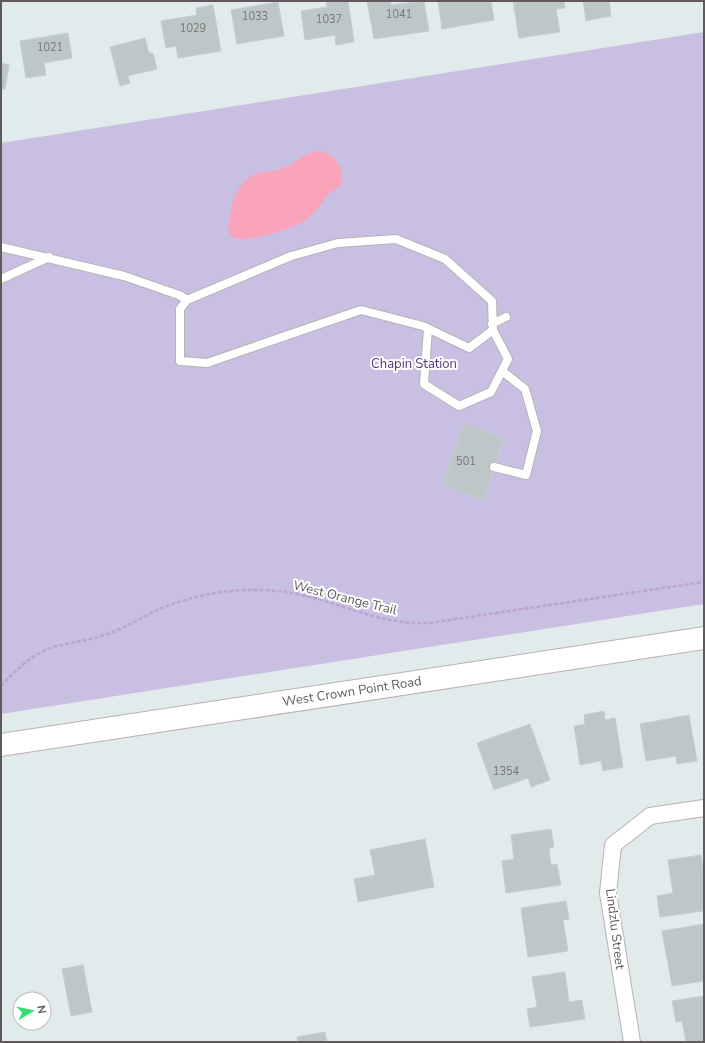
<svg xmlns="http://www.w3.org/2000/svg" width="705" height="1043" font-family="'Nunito Sans',sans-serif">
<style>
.green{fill:#c9bfe2}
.water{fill:#faa4bc}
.building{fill:#bec7c7;stroke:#c0d0d0}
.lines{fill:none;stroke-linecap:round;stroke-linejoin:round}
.lane-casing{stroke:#b8b2b2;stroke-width:10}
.street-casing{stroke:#b8b2b2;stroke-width:18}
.secondary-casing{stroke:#b8b1b2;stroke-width:24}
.path{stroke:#bda3d3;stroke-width:2.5;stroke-dasharray:4 2;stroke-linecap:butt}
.lane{stroke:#fff;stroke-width:8}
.street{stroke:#fff;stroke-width:16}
.secondary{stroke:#fff;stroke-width:22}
.labels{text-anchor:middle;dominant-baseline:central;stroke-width:4;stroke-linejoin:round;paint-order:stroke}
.number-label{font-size:11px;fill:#787576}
.park-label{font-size:13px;fill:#513981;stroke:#fff}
.street-label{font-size:13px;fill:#615a5b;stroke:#fff}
</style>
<rect width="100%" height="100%" fill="#e1ebec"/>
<path class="green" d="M704 32V604L1 714V143Z"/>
<path class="water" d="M316 151C325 151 328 153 334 159 341 164 346 179 339 187 336 190 332 190 329 193 322 202 316 213 307 219 295 228 244 245 232 237 226 231 229 223 230 216 233 198 240 178 259 173 268 171 278 171 286 167 297 162 303 154 316 151Z"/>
<path class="building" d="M326 1H348L354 42 336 45 335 35 305 40 301 11 327 7Z
M367 1H390L391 5 424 1 429 31 374 39Z
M438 1H491L494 20 442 29Z
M513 1H564L565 8 556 9 560 32 519 38Z
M583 1H609L611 16 586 21Z
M278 2 284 36 237 44 231 10Z
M213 5 221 51 178 58 176 46 166 48 161 21 197 15 196 8Z
M68 33 72 58 44 63 46 75 26 78 20 41Z
M145 38 149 53H153L157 69 128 76 130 83 120 86 110 47Z
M1 63 9 65 5 89H1Z
M464 423 503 439 484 500 443 485Z
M604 711 605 720 615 718 623 767 603 771 601 761 580 765 574 726 585 724 584 715Z
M689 715 697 761 677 764 676 756 646 761 640 724Z
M530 724 550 780 531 787 528 778 494 790 477 743Z
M551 829 554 847 549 848 551 865 557 864 561 885 506 893 502 861 514 859 511 835Z
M425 839 434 887 358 902 354 879 375 875 370 850Z
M701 855 704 874V911L660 917 657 896 673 893 668 860Z
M566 901 569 919 563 920 568 951 528 957 521 908Z
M704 924V981L672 986 662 931Z
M83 965 92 1012 71 1016 62 969Z
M565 972 569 1002 582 1000 585 1019 530 1027 527 1009 537 1007 532 977Z
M704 996V1042H686L682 1021 676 1022 672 1001Z
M325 1032 327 1042H298L297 1037Z"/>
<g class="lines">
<g class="lane-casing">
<path id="lane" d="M1 247 124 276 179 295 187 300 180 309V361L207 363 361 310 423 326 469 348 493 330 492 301 445 259 396 239 338 243 291 256 187 300
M1 279 49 257
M492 324 506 317
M428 329 424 384 459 406 491 392 508 359 493 330
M494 467 526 475 537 431 525 389 502 371"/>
</g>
<g class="street-casing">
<path id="street" d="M632 1042 608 893 613 845 650 816 704 808"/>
</g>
<g class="secondary-casing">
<g id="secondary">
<path id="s1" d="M1 745 704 638"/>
</g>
</g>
<path class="path" d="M1 686C17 669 34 652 57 646 74 642 91 640 107 634 126 628 143 616 162 608 206 590 256 585 302 595 347 605 381 625 429 623L704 582"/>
<use href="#lane" class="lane"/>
<use href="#street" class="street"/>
<use href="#secondary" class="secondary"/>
</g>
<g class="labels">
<g class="number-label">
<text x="399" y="14">1041</text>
<text x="255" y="16">1033</text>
<text x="329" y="19">1037</text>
<text x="193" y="28">1029</text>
<text x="50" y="47">1021</text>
<text x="466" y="461">501</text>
<text x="506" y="771">1354</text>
</g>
<g class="park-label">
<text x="414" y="364">Chapin Station</text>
</g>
<g class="street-label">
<text transform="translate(345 598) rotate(14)">West Orange Trail</text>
<text stroke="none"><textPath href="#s1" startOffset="355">West Crown Point Road</textPath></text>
<text transform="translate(615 929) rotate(83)">Lindzlu Street</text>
</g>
</g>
<rect width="705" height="1043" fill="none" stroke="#615a5b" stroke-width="4"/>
<g transform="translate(32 1011) rotate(81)"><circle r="19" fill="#ffffff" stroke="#c0bdbd"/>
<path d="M0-3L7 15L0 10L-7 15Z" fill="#35de72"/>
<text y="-6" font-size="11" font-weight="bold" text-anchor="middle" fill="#615a5b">N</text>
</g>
</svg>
